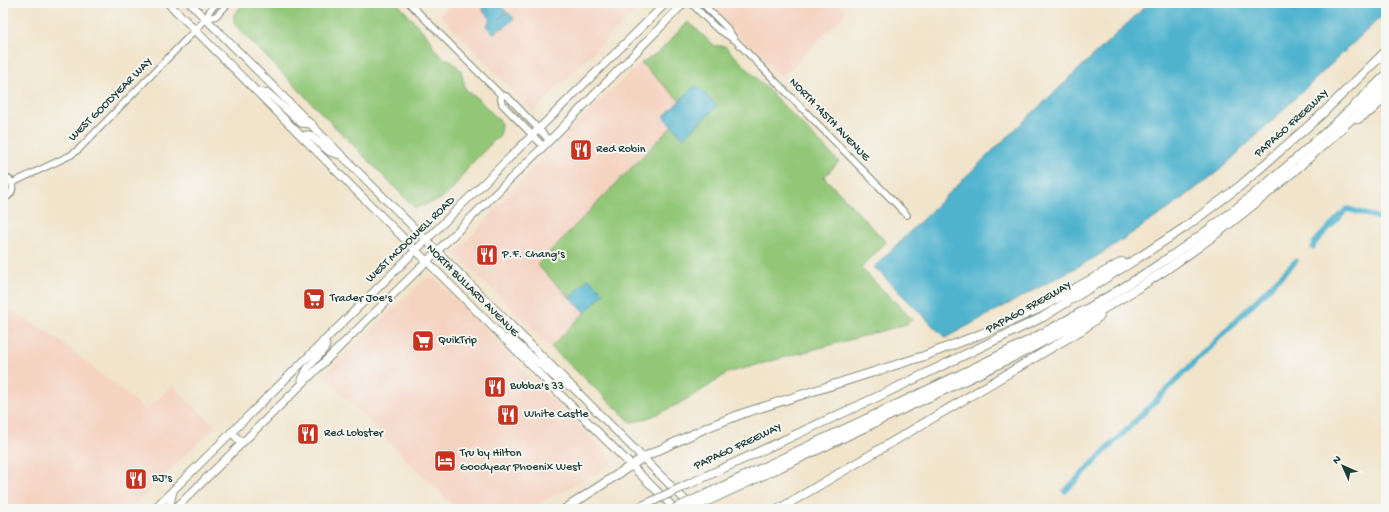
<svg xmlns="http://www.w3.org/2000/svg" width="1389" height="512" font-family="'Gochi Hand',sans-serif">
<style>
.built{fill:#f5d3c1}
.green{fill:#92c778;stroke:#588256}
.water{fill:#4fb3ce;stroke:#377881}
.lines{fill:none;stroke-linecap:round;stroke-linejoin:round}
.canal{stroke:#4fb3ce;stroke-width:5.5}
.minor-casing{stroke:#889080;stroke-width:8}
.major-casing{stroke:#889080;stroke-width:9}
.highway-casing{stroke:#889080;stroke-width:10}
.minor{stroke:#fff;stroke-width:5.5}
.major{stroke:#fff;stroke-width:7}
.highway{stroke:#fff;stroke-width:8}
.highway-bridge-casing{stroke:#889080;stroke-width:10;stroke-linecap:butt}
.highway-bridge{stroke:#fff;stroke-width:8}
.labels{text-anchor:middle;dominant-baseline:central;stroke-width:4;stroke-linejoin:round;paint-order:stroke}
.street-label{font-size:12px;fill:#1f3d34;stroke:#f6f6f2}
.poi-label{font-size:12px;fill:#1f3d34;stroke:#f6f6f2;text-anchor:start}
</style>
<rect width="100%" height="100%" fill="#f6f6f2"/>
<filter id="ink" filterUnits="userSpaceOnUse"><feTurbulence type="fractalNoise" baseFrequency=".025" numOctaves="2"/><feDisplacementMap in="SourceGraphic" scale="8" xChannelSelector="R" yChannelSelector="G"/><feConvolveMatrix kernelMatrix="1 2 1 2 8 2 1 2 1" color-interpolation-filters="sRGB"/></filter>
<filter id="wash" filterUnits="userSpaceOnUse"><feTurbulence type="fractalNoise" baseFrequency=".012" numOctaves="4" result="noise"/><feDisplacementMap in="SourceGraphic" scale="16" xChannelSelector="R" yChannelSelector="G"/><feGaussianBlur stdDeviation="0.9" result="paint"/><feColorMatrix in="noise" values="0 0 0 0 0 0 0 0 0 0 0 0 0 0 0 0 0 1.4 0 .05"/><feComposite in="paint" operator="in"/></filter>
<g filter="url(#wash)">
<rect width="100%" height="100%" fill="#f1e4cb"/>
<path class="built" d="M452 3H643L533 112 440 15Z
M706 3H838L847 12 781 78Z
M641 63 680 101 663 117 672 126 537 265 585 313 551 347 455 254 562 136Z
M427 277 436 280 487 330 539 389 551 398 602 448 612 462 597 473 528 509H456L323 375Z
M3 304 59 340 146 410 172 386 215 426 131 509H3V486L8 480 3 477Z"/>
<path class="green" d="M244 3H397L431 40 433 47 444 59H449L461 70 465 88 470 94 477 98 501 122 500 135 470 165 451 191 439 200 415 208 234 24V15Z
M688 22 715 46H725L839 162 824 177 886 242 861 268 912 319 907 324 727 373C706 389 657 419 631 422L551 347 604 293 589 278 570 298 537 265 672 126 684 138 696 85 680 101 641 63 659 52Z"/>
<path class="water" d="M487 3H498L506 11 499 19 507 12 514 18 504 28H500L494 34 486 26 491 19 483 11V7Z
M1149 3H1386V12L1221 169 1170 208 1096 257 945 338 874 267 988 155Z
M696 85 717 106 684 138 663 117Z
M589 278 604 293 585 313 570 298Z"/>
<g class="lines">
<path class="canal" d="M1346 210 1348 209 1386 220
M1313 247 1315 242 1343 213
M1065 491 1296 261"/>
</g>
</g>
<g filter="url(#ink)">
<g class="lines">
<g class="minor-casing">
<path id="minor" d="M409 3 500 94 508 97 549 140
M691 3 715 27 733 39
M702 3 727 28 735 40 907 215
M206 19 216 16 229 3
M500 94 502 104 543 146
M3 176 10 180C15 188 12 196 3 199
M12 183 71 155 79 149 206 19 210 10 217 3"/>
</g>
<g class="major-casing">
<path id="major" d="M168 3 675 509
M190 3 691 506
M257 92 269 94 301 123 312 124
M303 138 306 135H310L330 152 343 156
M504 339 509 338 513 340 560 382 569 386
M302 380 307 369 325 348 326 345 323 341
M231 432 242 443
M154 509 666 3
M164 509 170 504 173 491
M175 509 554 136 684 3"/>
</g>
<g class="highway-casing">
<path id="highway" d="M1358 119 1372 110 1386 96
M687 485 875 398 1043 317 1138 258 1184 228 1240 186 1322 114 1386 51
M698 498C766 466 834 434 902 402 992 360 1082 317 1164 261 1245 207 1317 143 1386 75
M703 503C773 471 843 438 912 405 988 370 1064 334 1135 290 1227 232 1309 162 1386 86
M565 509 644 457 708 427 744 413 924 356 981 334 1038 309 1122 262
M636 509 655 500
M779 509 1083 329 1100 316"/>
</g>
<use href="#minor" class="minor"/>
<use href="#major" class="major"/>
<use href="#highway" class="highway"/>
<g class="highway-bridge-casing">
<path id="highway-bridge" d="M655 500 687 485
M674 509 698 498
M691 509 703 503"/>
</g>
<use href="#highway-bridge" class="highway-bridge"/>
</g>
</g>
<defs>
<g id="restaurant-square" transform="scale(1.15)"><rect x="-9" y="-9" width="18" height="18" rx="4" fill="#c8321e" stroke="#f6f6f2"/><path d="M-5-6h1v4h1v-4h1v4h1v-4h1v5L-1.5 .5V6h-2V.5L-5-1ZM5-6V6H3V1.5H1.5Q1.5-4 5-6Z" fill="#fff"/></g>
<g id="supermarket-square" transform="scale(1.15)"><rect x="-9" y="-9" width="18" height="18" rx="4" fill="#c8321e" stroke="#f6f6f2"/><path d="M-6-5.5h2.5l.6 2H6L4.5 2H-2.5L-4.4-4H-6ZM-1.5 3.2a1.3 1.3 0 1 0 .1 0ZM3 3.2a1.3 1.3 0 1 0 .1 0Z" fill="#fff"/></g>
<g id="hotel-square" transform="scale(1.15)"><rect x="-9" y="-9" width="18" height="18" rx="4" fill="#c8321e" stroke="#f6f6f2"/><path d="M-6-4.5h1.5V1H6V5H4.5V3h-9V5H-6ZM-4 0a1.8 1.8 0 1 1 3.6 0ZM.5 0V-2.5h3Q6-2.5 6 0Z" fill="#fff"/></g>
</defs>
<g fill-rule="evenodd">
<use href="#restaurant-square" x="581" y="150"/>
<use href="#restaurant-square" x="487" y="255"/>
<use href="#supermarket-square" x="314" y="299"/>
<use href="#supermarket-square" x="423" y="341"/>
<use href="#restaurant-square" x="495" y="387"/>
<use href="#restaurant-square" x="508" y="415"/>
<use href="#restaurant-square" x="308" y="434"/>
<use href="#hotel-square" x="445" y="461"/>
<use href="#restaurant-square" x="136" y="479"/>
</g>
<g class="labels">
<g class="street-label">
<text transform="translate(111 100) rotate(-45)">WEST GOODYEAR WAY</text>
<text transform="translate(829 120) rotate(46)">NORTH 145TH AVENUE</text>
<text transform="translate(1292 124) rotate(-42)">PAPAGO FREEWAY</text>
<text transform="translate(411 240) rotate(-44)">WEST MCDOWELL ROAD</text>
<text transform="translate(472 291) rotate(45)">NORTH BULLARD AVENUE</text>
<text transform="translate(1029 308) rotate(-29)">PAPAGO FREEWAY</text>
<text transform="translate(738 447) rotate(-25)">PAPAGO FREEWAY</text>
</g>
<g class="poi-label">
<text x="596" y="150">Red Robin</text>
<text x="502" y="255">P.F. Chang's</text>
<text x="330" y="299">Trader Joe's</text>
<text x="438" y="341">QuikTrip</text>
<text x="510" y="387">Bubba's 33</text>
<text x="524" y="415">White Castle</text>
<text x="324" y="434">Red Lobster</text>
<text x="460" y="454">Tru by Hilton<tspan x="460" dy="14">Goodyear Phoenix West</tspan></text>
<text x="152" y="479">BJ's</text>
</g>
</g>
<rect width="1389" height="512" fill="none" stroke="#f6f6f2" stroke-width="16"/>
<g transform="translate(1343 466) rotate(315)" stroke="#f6f6f2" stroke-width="3" paint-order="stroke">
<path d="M0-3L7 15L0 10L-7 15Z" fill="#1f3d34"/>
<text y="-6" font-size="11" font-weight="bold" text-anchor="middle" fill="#1f3d34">N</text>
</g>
</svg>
